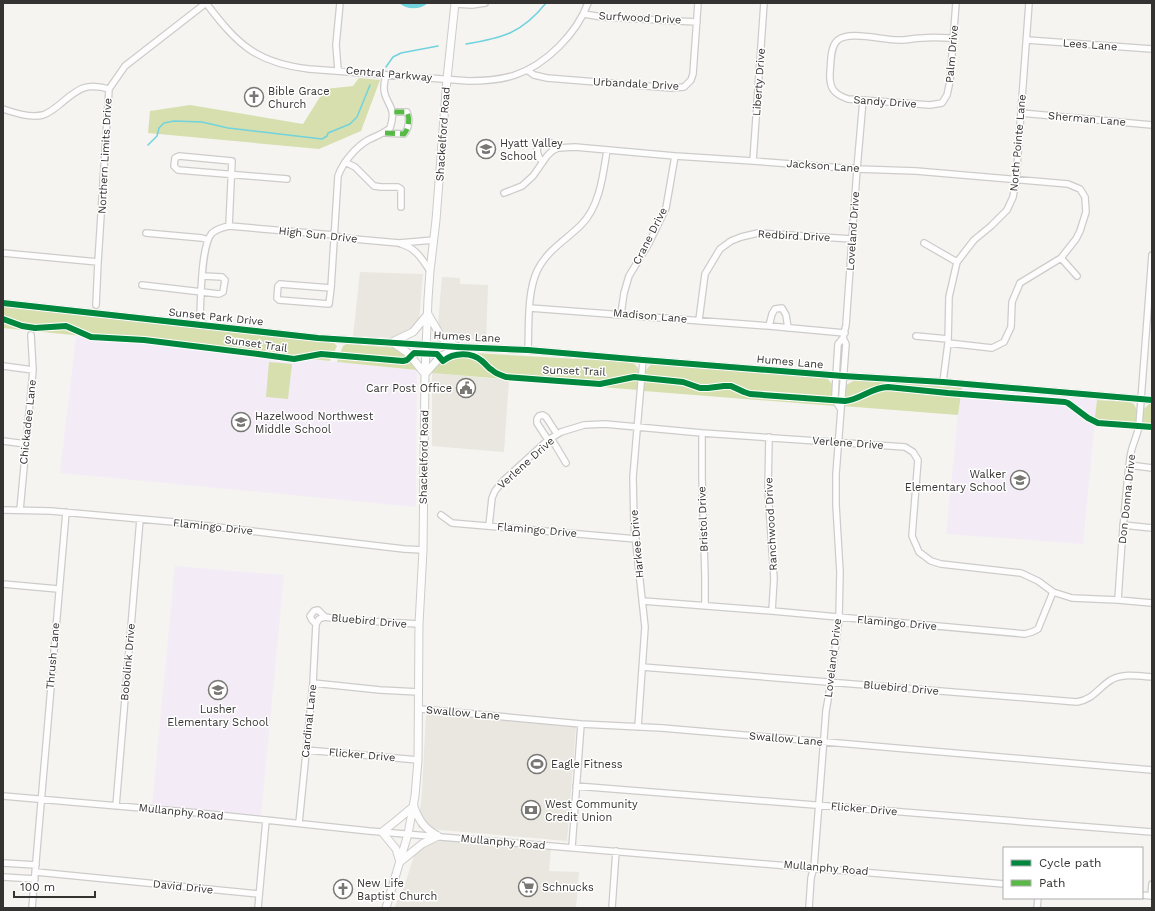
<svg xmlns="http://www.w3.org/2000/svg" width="1155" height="911" font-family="'Work Sans',sans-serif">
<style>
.built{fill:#e9e7df}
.education{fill:#f3ecf6}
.green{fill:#d7dfae}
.water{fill:#70d3dd}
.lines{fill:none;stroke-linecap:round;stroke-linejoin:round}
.stream{stroke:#70d3dd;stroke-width:1.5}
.minor-casing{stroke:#cdccca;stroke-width:8}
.major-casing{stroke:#cdccca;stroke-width:9}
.minor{stroke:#fefdfd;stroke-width:5.5}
.major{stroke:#fefdfd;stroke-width:7}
.quiet{stroke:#58b947;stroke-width:5;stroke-dasharray:10 5;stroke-linecap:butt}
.cycleway-casing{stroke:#fff;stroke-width:8}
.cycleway{stroke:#00873e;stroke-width:6}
.labels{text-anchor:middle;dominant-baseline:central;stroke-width:3;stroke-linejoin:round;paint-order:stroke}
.street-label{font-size:11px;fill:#343331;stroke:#fff}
.poi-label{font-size:11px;fill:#343331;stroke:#fff;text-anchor:start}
</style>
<rect width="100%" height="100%" fill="#f5f4f1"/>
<path class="built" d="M360 272 423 274 419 321 416 328 395 338 353 336Z
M442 277 460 278V284L488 285 486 340 450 338 438 324Z
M432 373 509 380 504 452 432 446Z
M426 714 576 727 567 841 418 828 422 793Z
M445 841 551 849 549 871 579 872 576 908H394L404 887 414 856 417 849 430 842Z"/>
<path class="education" d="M76 336 417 370 416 507 60 473Z
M962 388 1097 400 1083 544 946 534 958 415Z
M175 566 284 575 261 816 152 805Z"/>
<path class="green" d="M359 78 380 80 361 131 319 149 148 133 150 111 190 105 303 124 325 89 353 86Z
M3 306 329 342 334 343 337 346 330 361 3 328Z
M346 344 399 348 417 365V370L337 362 343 346Z
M457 352 631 362C643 367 639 380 638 390L432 373C438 361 444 355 457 352Z
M269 362 292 364 288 399 266 397Z
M652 364 826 378C837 385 832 394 835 406L644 391C645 381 643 369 652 364Z
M855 380 962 388 958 415 843 406 846 385Z
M1097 400 1129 402 1134 404 1137 411 1136 429 1094 426Z
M1149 404H1152V431L1141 430 1144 409Z"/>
<path class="water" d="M399 3H428C420 10 407 10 399 3Z"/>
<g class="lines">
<path class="stream" d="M466 44C503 38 522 33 546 3
M386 67 393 57 401 53 438 46
M148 145 157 136 159 128 164 123 174 121 202 122 228 128 322 139 327 136 328 133 350 124 357 117 370 85"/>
<g class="minor-casing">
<path id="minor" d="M206 3C237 44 256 63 309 69L469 81C485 81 500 80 515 75 546 65 577 33 588 3
M455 4 472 5 485 3
M584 14 602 17 697 22
M953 38C943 38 932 37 922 38 915 38 908 40 901 40 885 41 850 30 838 40 830 46 831 63 830 72 829 89 834 94 848 99L930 105 942 103 947 95 950 81 956 3
M1027 40 1152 49
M338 70 336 45 340 3
M527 70 534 75 547 78 671 88 684 87 691 80 693 74 698 3
M3 109C15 113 30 118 43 115 49 113 54 109 59 105 77 90 84 82 109 89
M1021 113 1152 125
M385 133 404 134C409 129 410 118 407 112H393
M753 161 764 3
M345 162 355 167 374 186 381 187H398L401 189V207
M542 162C535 152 534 141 551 143L555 149
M504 193 522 186 533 176 547 156 552 151 558 148 575 147 675 156 753 161 857 169 916 171 1068 184 1080 189 1085 197 1086 212 1080 231 1076 239 1061 258 1020 283 1012 302 1011 327 1004 342 992 348 948 343
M229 226 232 161 179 156 175 158 174 166 178 170 287 179
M146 233 202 238 208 240
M924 243 957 262
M401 244C416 248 422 259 430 271
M3 253 98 262
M1061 258 1077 276
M142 285 219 294 223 292 225 280 222 277 203 276
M331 288 280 284 278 286 277 298 279 300 329 304 331 288 338 176C343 162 356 147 368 140 376 136 383 134 390 128 398 105 384 104 384 88 384 84 385 79 386 75
M3 303 318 338 458 347 528 350 643 360 843 376 943 382 1152 400
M96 305 98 262 109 89 125 66 206 3
M530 308 769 326 845 333
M621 314 624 293 629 276 649 243 666 208 675 156
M699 320 705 274 720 249 731 241 741 237 758 233 852 239
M204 326 200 315C201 297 201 245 212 233 217 229 224 227 229 226L334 235 343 238 399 243 434 240
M769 326 772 314 775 309 782 308 786 315 788 328
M916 336 948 339
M528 350C529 325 527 293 537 271 547 250 566 240 581 225 600 206 603 175 607 150
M3 366 33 370
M943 382 948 343 949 297 957 262 974 240 991 226 1007 210 1013 197 1016 180 1029 3
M840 408 835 400V396L836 376 838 344 843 338 846 325 857 169 863 100
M702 433V477L705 576V606
M769 437 768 490 774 579 772 611
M551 438 566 463
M548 440 537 423V419L539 416 543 415 546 417 557 434
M3 441 26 444
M1129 465 1152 468
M3 510 51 511 174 522 404 549 423 550
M20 510 33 370 31 335
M441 515 452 523 636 539
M1123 525 1152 528
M489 526 492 498 495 491 503 481 548 440 561 432 584 425 605 424 702 433 905 447 913 452 918 460 912 536 919 552 931 561 941 564 1021 573 1038 581 1053 592 1072 598 1118 600 1152 603
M3 584 58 589
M1118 600C1121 553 1124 505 1130 458 1131 447 1137 437 1139 426L1152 255
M643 601 772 611 1025 634 1032 632 1038 629 1053 592
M316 624 312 620 310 616 314 611 318 610 325 617
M642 667 1077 702C1094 699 1098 688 1111 680 1123 673 1139 676 1152 677
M313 683 380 690 419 692
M420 709 581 724 662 728 1152 770
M638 727 645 627 634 525 633 477 643 360
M306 750 418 760
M576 786 1152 832
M3 796 199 813 369 831 1004 884
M116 806 140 519
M299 823 313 683 316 624 319 619 325 617 346 620 419 624
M572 847 581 724
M3 863 36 865
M36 872 259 894
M3 877 35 879
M1142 895 1152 896
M1151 896 1152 884
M32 908 66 512
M258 908 266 820
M612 908 616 851
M809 908 811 878 814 867 826 711 831 682 839 618 840 572 836 505V474L846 344 843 338
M1037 908 1038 898"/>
</g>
<g class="major-casing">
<path id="major" d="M429 316 442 338 458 347
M392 342 408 353 425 374
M392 342 413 332 428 314
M425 374 440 357 458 347
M414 807C419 821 425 829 438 836
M400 862 396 849 382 832 396 821 414 806
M400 862 422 844 438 836
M386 908 408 834 415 796 418 760 419 624 423 550 425 374 428 299 430 271 436 220 447 79 455 3"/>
</g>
<use href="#minor" class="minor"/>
<use href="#major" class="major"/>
<path class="quiet" d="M385 133 404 134C409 129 410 118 407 112H393"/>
<g class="cycleway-casing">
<path id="cycleway" d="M3 303 318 338 458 347 528 350 643 360 843 376 943 382 1152 400
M3 319 22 326 35 328 66 326 91 337 144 340 258 354 294 359 321 354 403 361 407 360 414 353 437 354 443 361C454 352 472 352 482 361 486 364 488 368 492 370 496 374 501 375 506 377L600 384 634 377 683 382 700 388H708L724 386H731L744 392 750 394 845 401C860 400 872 387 888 387L948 393 1065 402 1068 403 1088 418 1098 423 1152 427"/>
</g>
<use href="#cycleway" class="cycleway"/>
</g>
<defs>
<g id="church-ring" transform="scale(1)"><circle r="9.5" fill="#fff" stroke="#787774" stroke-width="1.5"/><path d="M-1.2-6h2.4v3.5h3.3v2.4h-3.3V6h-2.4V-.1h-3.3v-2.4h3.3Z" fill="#787774"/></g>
<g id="school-ring" transform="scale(1)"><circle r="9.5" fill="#fff" stroke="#787774" stroke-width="1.5"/><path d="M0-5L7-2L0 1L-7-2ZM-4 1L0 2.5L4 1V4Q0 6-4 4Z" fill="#787774"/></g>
<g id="civic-ring" transform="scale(1)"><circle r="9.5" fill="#fff" stroke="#787774" stroke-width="1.5"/><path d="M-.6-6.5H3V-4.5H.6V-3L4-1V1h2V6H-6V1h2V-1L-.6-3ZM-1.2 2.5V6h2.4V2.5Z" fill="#787774"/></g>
<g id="stadium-ring" transform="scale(1)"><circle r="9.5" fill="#fff" stroke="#787774" stroke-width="1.5"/><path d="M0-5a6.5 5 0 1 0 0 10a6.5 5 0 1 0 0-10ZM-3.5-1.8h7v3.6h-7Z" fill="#787774"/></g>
<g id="bank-ring" transform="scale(1)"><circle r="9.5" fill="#fff" stroke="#787774" stroke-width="1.5"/><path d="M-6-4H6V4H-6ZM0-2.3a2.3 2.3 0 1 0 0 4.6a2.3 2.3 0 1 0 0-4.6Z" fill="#787774"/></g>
<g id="supermarket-ring" transform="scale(1)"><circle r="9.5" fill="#fff" stroke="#787774" stroke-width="1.5"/><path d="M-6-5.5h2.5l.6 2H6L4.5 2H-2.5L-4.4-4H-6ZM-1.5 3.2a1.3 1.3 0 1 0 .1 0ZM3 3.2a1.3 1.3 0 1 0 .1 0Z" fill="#787774"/></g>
</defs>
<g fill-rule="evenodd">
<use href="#church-ring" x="254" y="97"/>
<use href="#school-ring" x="486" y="149"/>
<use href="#civic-ring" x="466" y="388"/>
<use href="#school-ring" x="241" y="422"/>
<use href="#school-ring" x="1020" y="480"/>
<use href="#school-ring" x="218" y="690"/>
<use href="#stadium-ring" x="537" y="764"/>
<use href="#bank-ring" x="531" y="810"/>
<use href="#supermarket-ring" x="528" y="887"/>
<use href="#church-ring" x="343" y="889"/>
</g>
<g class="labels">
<g class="street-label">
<text transform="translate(640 18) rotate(3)">Surfwood Drive</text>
<text transform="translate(1090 45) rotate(4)">Lees Lane</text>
<text transform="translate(952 54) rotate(-85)">Palm Drive</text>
<text transform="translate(389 74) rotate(5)">Central Parkway</text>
<text transform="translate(759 82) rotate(-86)">Liberty Drive</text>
<text transform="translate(636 84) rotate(3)">Urbandale Drive</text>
<text transform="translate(885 102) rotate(4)">Sandy Drive</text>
<text transform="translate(1087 119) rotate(5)">Sherman Lane</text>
<text transform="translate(443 134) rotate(-86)">Shackelford Road</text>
<text transform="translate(1018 143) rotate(-85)">North Pointe Lane</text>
<text transform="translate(105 156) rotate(-87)">Northern Limits Drive</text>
<text transform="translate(823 166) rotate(4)">Jackson Lane</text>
<text transform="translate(853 231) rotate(-86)">Loveland Drive</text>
<text transform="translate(318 235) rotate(6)">High Sun Drive</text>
<text transform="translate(650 236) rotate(-63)">Crane Drive</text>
<text transform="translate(794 236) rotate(3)">Redbird Drive</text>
<text transform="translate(650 316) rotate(5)">Madison Lane</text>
<text transform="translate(216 317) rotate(6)">Sunset Park Drive</text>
<text transform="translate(467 337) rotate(3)">Humes Lane</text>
<text transform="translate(256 344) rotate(8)">Sunset Trail</text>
<text transform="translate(790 362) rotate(5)">Humes Lane</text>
<text transform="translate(574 371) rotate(2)">Sunset Trail</text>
<text transform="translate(28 422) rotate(-84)">Chickadee Lane</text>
<text transform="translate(848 443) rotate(4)">Verlene Drive</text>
<text transform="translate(424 457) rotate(-89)">Shackelford Road</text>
<text transform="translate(526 463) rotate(-42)">Verlene Drive</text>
<text transform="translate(1127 499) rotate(-84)">Don Donna Drive</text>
<text transform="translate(703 519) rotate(-92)">Bristol Drive</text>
<text transform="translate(771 524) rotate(-93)">Ranchwood Drive</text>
<text transform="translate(213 527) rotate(6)">Flamingo Drive</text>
<text transform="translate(537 530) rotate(5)">Flamingo Drive</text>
<text transform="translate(637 544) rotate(-95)">Harkee Drive</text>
<text transform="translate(369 621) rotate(5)">Bluebird Drive</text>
<text transform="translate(897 623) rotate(5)">Flamingo Drive</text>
<text transform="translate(53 656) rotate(-85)">Thrush Lane</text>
<text transform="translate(833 658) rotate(-83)">Loveland Drive</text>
<text transform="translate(128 662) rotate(-85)">Bobolink Drive</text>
<text transform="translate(901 688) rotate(5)">Bluebird Drive</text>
<text transform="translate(463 713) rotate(5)">Swallow Lane</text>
<text transform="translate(309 721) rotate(-84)">Cardinal Lane</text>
<text transform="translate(786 739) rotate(5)">Swallow Lane</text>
<text transform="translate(362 755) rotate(5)">Flicker Drive</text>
<text transform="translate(864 809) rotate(5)">Flicker Drive</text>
<text transform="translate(181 812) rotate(6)">Mullanphy Road</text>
<text transform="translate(503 842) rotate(5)">Mullanphy Road</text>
<text transform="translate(826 868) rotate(5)">Mullanphy Road</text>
<text transform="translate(183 887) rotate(6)">David Drive</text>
</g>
<g class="poi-label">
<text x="268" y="91">Bible Grace<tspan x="268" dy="13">Church</tspan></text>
<text x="500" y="143">Hyatt Valley<tspan x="500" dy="13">School</tspan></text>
<text x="452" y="388" text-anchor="end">Carr Post Office</text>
<text x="255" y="416">Hazelwood Northwest<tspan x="255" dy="13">Middle School</tspan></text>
<text x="1006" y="474" text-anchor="end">Walker<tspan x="1006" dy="13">Elementary School</tspan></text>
<text x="218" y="709" text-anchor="middle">Lusher<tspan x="218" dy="13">Elementary School</tspan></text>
<text x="551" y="764">Eagle Fitness</text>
<text x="545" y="804">West Community<tspan x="545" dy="13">Credit Union</tspan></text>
<text x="357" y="883">New Life<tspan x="357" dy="13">Baptist Church</tspan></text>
<text x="542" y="887">Schnucks</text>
</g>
</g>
<rect width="1155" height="911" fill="none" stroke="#343331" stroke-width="8"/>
<rect x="1003" y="847" width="140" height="52" fill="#ffffff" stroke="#aeadad"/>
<rect x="1011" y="860" width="20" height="6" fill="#00873e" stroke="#aeadad"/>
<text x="1039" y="867" font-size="12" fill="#343331">Cycle path</text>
<rect x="1011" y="880" width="20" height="6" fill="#58b947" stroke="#aeadad"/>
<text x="1039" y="887" font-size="12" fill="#343331">Path</text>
<path d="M14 891v6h81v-6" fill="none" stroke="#343331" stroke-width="2"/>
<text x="20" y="891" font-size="12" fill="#343331" stroke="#ffffff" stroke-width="3" paint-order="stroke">100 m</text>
</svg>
